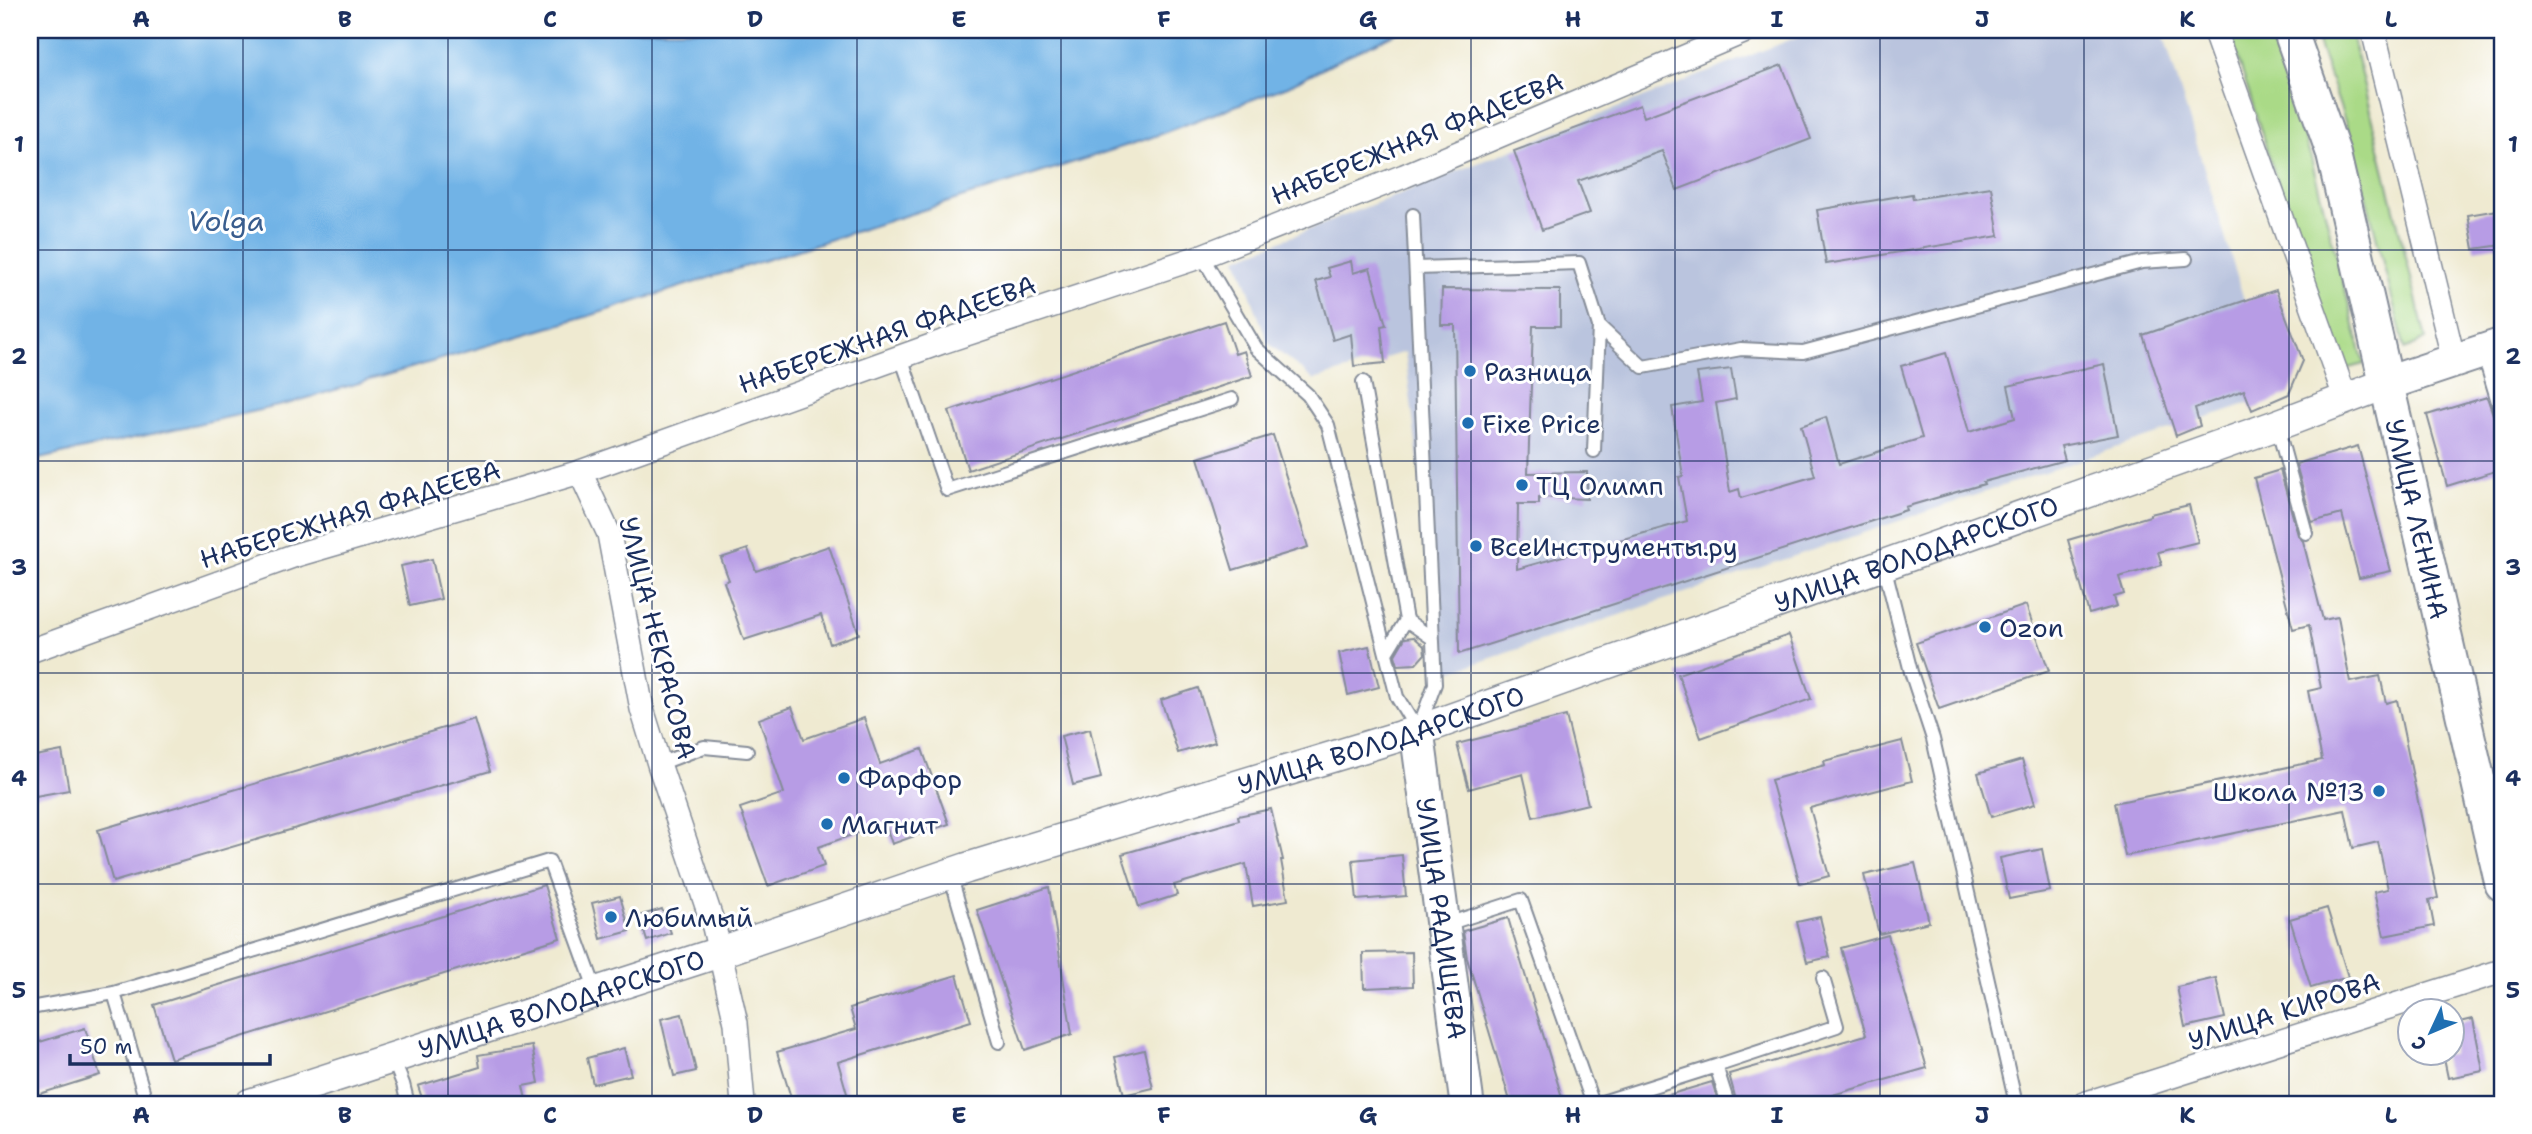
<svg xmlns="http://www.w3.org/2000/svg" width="2532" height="1134" font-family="'Shantell Sans',sans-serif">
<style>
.industrial{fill:#bac4de}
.green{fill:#aada87;stroke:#628472;stroke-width:2}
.water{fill:#71b3e6;stroke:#4671a2;stroke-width:2}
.building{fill:#b79ce5}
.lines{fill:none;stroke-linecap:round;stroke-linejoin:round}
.service-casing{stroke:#858c98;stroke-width:16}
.minor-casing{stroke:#858c98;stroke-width:26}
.tertiary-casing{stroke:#858c98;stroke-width:33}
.secondary-casing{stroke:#858c98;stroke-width:37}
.service{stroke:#fff;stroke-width:12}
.minor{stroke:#fff;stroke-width:23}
.tertiary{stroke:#fff;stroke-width:30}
.secondary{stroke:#fff;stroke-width:33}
.grid{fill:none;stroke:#1b2f5e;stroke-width:2;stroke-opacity:0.55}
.poi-dot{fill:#1f6fb2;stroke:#fff;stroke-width:2.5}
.labels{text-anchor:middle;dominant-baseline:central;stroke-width:6;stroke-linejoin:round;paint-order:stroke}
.street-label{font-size:26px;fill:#1b2f5e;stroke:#fff}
.poi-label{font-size:26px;fill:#1b2f5e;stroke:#fff;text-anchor:start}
.water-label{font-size:28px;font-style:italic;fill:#395d8e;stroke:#fff}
.neatline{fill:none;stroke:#1b2f5e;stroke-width:2.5}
.grid-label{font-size:23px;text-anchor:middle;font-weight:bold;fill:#1b2f5e}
</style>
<rect width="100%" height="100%" fill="#fff"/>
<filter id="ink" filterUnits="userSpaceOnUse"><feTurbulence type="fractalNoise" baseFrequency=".0143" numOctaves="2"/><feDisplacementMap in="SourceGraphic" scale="14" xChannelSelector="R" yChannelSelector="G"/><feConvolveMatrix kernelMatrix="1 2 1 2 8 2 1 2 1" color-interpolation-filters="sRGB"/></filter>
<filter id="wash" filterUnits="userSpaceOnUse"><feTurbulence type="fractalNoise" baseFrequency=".00686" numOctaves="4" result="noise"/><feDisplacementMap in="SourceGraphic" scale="28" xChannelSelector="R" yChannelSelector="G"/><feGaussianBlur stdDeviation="1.57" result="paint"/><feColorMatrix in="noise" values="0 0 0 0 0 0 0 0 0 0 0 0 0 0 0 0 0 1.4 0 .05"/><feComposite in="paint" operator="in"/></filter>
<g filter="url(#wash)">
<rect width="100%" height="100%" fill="#efead1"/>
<path class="industrial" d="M1815 30H2162L2273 395 1444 674 1405 352 1314 380 1268 343 1237 258Z"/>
<path class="green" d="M2229 30H2268L2311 158 2364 364 2337 371Z
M2314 30H2350L2426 339 2405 349 2353 145Z"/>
<path class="water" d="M30 30H1404L1344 57 1288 86 1147 139 589 316 287 404 30 461Z"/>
<g id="blocks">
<path class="building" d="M1782 65 1811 139 1677 190 1662 151 1578 181 1590 213 1542 230 1514 151 1640 105 1644 117Z
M1991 187 1999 236 1826 264 1817 210 1912 194 1913 199Z
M2498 210 2502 245 2474 249 2468 215Z
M1351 261 1353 273 1370 268 1386 325 1381 326 1385 363 1354 366 1351 334 1333 340 1316 281 1330 277 1327 268Z
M1442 289 1560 290V326H1533L1528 473 1587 472V499L1539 497V504H1518L1517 569 1687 521 1679 477 1683 476 1672 407 1702 402 1697 373 1731 369 1736 399 1716 403 1730 492 1739 489 1741 498 1815 476 1801 426 1826 417 1839 464 1922 438 1901 366 1946 353 1969 432 2015 418 2008 386 2104 364 2118 435 2061 446 2065 460 1983 482 1984 484 1905 507 1906 510 1459 654 1455 325H1441Z
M2276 290 2303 361 2289 394 2252 410 2244 390 2195 408 2200 426 2176 436 2143 335Z
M1224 321 1235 354 1244 351 1252 376 968 470 949 411Z
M2487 397 2502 441V469L2447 486 2427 415Z
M1273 435 1308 547 1233 570 1198 458Z
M2358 446 2391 571 2359 578 2342 514 2312 522 2296 464Z
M2280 470 2298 535 2303 541 2323 620 2338 617 2350 682 2380 676 2386 703 2397 700 2438 898 2429 900 2434 926 2384 936 2374 892 2388 889 2378 842 2353 848 2345 810 2125 856 2114 803 2322 760 2308 691 2321 688 2309 625 2293 629 2254 478Z
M2189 505 2198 542 2158 552 2162 565 2119 577 2124 594 2114 597 2117 606 2089 614 2068 540 2150 516V514Z
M829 546 859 634 830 644 821 615 744 640 724 582 729 580 721 558 748 549 756 571Z
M432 559 441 599 410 606 401 566Z
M2026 605 2049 671 1939 709 1916 643Z
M1789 635 1811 699 1701 738 1678 674Z
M1414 637 1424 646 1425 654 1416 664 1398 665 1395 655 1405 638Z
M1369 646 1379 687 1348 695 1339 653Z
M1198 688 1215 742 1178 753 1161 700Z
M792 707 804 739 864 718 880 764 922 749 949 824 892 844 885 823 818 847 824 866 768 886 740 808 784 793 759 719Z
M1566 716 1588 804 1533 817 1523 774 1469 789 1457 744Z
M474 719 490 771 113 882 98 830Z
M1090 729 1101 778 1073 785 1061 736Z
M1902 741 1912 781 1810 808 1829 876 1800 884 1771 780 1825 765 1824 761Z
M62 751 69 790 30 797V757Z
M2022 760 2035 804 1991 817 1978 773Z
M1271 809 1283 860H1281L1288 900 1253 906 1246 864 1174 885 1177 895 1139 907 1122 854 1239 820 1238 816Z
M2042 849 2050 891 2009 899 2000 858Z
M1402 855 1406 896 1357 900 1353 860Z
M1915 863 1929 922 1879 934 1864 875Z
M544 885 560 938 171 1059 154 1005Z
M1049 887 1072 1034 1025 1050 977 910Z
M620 896 630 931 601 939 592 903Z
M2327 908 2348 977 2311 988 2290 919Z
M662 909 671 933 647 941 639 916Z
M1820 917 1830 957 1807 962 1797 922Z
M1508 918 1564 1104H1511L1467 958 1463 931Z
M1888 935 1927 1068 1801 1104H1737L1729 1074 1866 1035 1841 948Z
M1412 952 1413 986 1364 988 1363 953Z
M957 975 971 1021 838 1062 850 1104H793L777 1052 856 1029 850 1008Z
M2216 978 2225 1018 2185 1027 2177 987Z
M682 1014 696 1071 674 1076 661 1019Z
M2473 1019 2483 1071 2448 1078 2443 1054H2452V1024Z
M85 1028 100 1075 30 1097V1045Z
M532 1046 539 1083 523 1086 527 1104H424L418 1086 480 1067 478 1055Z
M624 1048 631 1075 593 1084 587 1058Z
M1144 1050 1153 1088 1124 1095 1115 1057Z
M1712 1082 1719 1104H1656L1655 1099Z"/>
</g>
</g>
<g filter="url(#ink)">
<use href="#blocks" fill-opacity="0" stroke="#858c98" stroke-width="2"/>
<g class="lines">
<g class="service-casing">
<path id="service" d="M1413 215 1435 684 1419 727
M1202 256 1256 348 1308 395 1328 425 1397 697 1417 730
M1416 268 1579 263 1599 326 1643 367 1741 349 1803 352 2142 262 2186 259
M2483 352 2502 415
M901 357 947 490 1232 399
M1363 382 1406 620 1432 638
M2277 426 2306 533
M1594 451 1599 326
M1884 565 1911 672 1933 739 2016 1104
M1386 653 1406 620
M659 764 704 747 747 751
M950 874 999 1042
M1444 925 1521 900 1593 1104
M114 993 147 1104
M30 1008 114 993 549 861 596 991
M393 1059 403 1084 408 1104
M1716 1066 1837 1026 1823 978
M1596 1104 1716 1066 1728 1104"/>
</g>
<g class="minor-casing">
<path id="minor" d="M2214 30 2346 400
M2373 30 2454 361
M580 472 609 534 642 709 659 764 714 927 736 1023 743 1104
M30 651 293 556 580 472 942 342 1202 256 1404 176 1748 30
M2084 1104 2502 971"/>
</g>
<g class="tertiary-casing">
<g id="tertiary">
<path id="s1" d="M250 1104 720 952 967 868 1417 731 2277 425 2388 383"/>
</g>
</g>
<g class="secondary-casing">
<g id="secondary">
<path id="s2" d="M2290 30 2333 152 2502 884"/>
<path d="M2388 383 2502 345"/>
<path id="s3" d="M1417 731 1467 1104"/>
</g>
</g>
<use href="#service" class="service"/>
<use href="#minor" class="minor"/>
<use href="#tertiary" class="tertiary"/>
<use href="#secondary" class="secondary"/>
</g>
</g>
<path class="grid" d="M243 30V1104M448 30V1104M652 30V1104M857 30V1104M1061 30V1104M1266 30V1104M1471 30V1104M1675 30V1104M1880 30V1104M2084 30V1104M2289 30V1104M30 250H2502M30 461H2502M30 673H2502M30 884H2502"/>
<g class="poi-dot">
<circle cx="1470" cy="371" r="7"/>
<circle cx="1468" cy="423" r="7"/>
<circle cx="1522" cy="485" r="7"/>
<circle cx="1476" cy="546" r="7"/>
<circle cx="1985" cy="627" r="7"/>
<circle cx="844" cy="778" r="7"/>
<circle cx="2379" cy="791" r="7"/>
<circle cx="827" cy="824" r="7"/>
<circle cx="611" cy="917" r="7"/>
</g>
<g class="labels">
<g class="street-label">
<text transform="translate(1417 138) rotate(-22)">НАБЕРЕЖНАЯ ФАДЕЕВА</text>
<text transform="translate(887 334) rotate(-19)">НАБЕРЕЖНАЯ ФАДЕЕВА</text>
<text transform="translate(350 514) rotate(-17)">НАБЕРЕЖНАЯ ФАДЕЕВА</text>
<text stroke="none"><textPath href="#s2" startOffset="506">УЛИЦА ЛЕНИНА</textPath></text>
<text stroke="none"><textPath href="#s1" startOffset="1755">УЛИЦА ВОЛОДАРСКОГО</textPath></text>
<text transform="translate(658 638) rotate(76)">УЛИЦА НЕКРАСОВА</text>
<text stroke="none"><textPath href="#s1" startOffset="1188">УЛИЦА ВОЛОДАРСКОГО</textPath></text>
<text stroke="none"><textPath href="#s3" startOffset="189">УЛИЦА РАДИЩЕВА</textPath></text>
<text stroke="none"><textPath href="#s1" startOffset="327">УЛИЦА ВОЛОДАРСКОГО</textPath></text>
<text transform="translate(2284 1011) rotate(-18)">УЛИЦА КИРОВА</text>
</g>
<g class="poi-label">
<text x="1484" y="371">Разница</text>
<text x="1482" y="423">Fixe Price</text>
<text x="1536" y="485">ТЦ Олимп</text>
<text x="1490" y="546">ВсеИнструменты.ру</text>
<text x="1999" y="627">Ozon</text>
<text x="858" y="778">Фарфор</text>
<text x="2365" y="791" text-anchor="end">Школа №13</text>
<text x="841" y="824">Магнит</text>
<text x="625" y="917">Любимый</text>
</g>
<g class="water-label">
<text x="226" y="221">Volga</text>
</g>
</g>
<rect width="2532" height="1134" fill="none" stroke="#fff" stroke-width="77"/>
<g transform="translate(2431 1032) rotate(226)"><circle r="33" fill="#ffffff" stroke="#a4acbf" stroke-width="2"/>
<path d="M0-5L12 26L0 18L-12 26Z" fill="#1f6fb2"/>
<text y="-10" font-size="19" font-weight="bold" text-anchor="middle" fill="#1b2f5e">С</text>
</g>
<path d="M70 1054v10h200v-10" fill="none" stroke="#1b2f5e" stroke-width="3.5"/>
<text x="80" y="1054" font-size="21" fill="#1b2f5e" stroke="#ffffff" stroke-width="5" paint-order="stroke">50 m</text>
<rect x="38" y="38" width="2456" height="1058" class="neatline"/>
<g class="grid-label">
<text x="141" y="27">A</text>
<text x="345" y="27">B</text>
<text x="550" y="27">C</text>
<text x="755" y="27">D</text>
<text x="959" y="27">E</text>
<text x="1164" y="27">F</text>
<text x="1368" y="27">G</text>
<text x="1573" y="27">H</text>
<text x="1777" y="27">I</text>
<text x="1982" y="27">J</text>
<text x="2187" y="27">K</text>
<text x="2391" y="27">L</text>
<text x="19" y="152">1</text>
<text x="2513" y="152">1</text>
<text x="19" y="364">2</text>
<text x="2513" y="364">2</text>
<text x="19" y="575">3</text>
<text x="2513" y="575">3</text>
<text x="19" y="786">4</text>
<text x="2513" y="786">4</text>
<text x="19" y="998">5</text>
<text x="2513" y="998">5</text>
<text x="141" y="1123">A</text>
<text x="345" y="1123">B</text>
<text x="550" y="1123">C</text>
<text x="755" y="1123">D</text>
<text x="959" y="1123">E</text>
<text x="1164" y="1123">F</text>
<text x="1368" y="1123">G</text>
<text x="1573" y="1123">H</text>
<text x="1777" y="1123">I</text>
<text x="1982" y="1123">J</text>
<text x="2187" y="1123">K</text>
<text x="2391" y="1123">L</text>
</g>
</svg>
